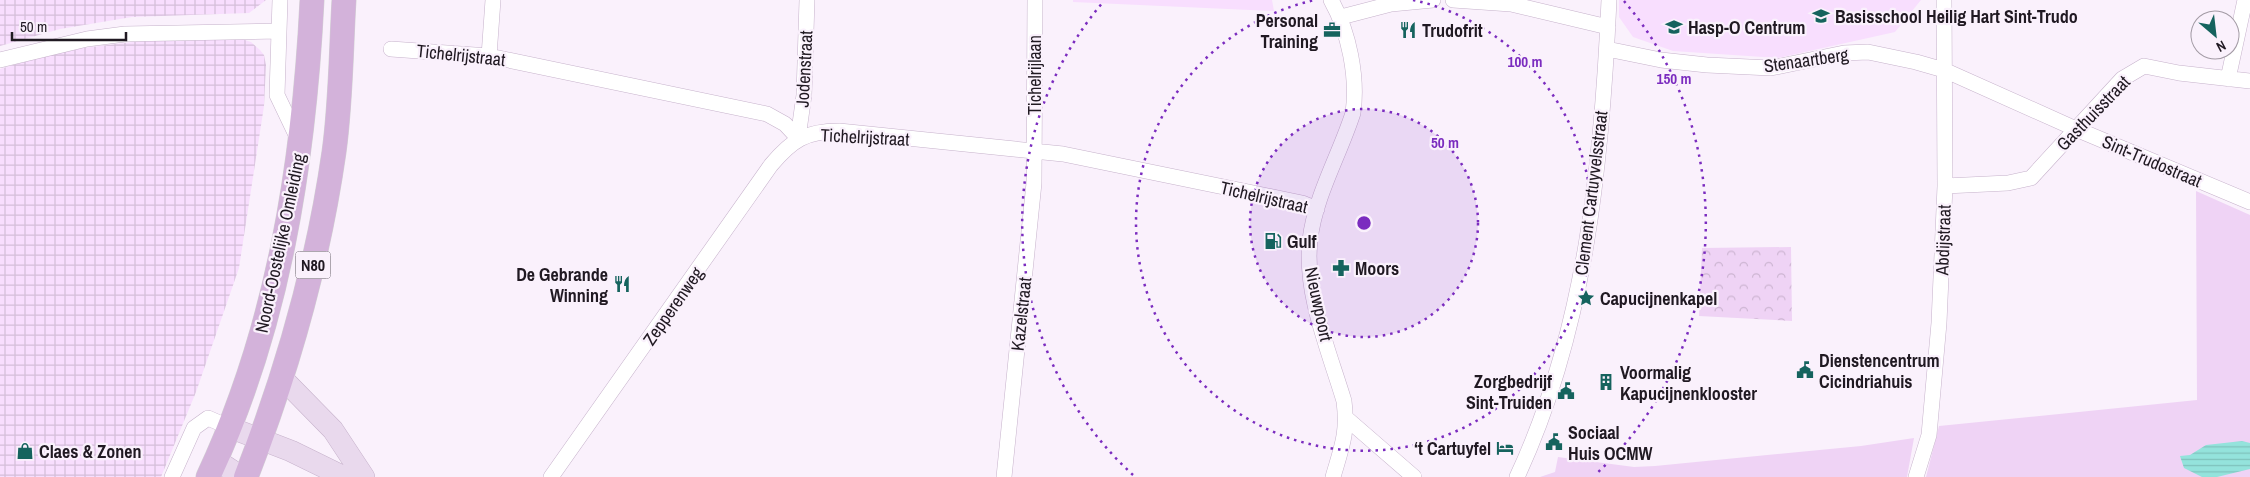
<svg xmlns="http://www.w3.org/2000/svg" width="2250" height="477" font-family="'Archivo Narrow',sans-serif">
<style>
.built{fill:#f8defe}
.industrial{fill:url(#industrial-grid)}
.forest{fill:url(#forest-crowns)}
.park{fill:#efd3f5}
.water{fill:url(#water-rules)}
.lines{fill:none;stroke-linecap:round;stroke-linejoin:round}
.minor-casing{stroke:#c6b2cb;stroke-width:16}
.secondary-casing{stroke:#c6b2cb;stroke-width:22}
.primary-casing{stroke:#d2d1d3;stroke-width:25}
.minor{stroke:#fff;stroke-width:15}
.secondary{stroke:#e9d9ed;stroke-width:21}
.primary{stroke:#d3b2da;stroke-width:24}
.ring{fill:none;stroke:#7b2cbf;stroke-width:2.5;stroke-dasharray:2.5 5}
.labels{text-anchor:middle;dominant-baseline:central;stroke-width:4.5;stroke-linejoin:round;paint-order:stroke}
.shield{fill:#faf1fc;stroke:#615a63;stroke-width:1}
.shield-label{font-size:16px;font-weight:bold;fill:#201922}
.poi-label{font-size:18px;font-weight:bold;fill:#201922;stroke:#faf1fc;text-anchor:start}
.street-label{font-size:18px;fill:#201922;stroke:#faf1fc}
.centre{fill:#7b2cbf;stroke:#faf1fc;stroke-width:2.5}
.ring-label{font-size:15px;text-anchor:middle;font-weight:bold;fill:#7b2cbf;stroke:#faf1fc;stroke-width:4.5;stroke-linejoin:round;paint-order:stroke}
</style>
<defs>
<pattern id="industrial-grid" width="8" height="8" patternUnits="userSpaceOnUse" patternTransform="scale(1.25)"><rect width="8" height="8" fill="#f8defe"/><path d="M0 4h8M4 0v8" fill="none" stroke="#d4bed9"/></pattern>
<pattern id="forest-crowns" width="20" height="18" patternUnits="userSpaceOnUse" patternTransform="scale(1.25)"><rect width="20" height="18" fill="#efd3f5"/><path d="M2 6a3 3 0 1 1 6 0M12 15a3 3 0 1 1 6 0" fill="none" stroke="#cdb5d2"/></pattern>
<pattern id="water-rules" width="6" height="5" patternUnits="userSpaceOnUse" patternTransform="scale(1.25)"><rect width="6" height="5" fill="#94e3dc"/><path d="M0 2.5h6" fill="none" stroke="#7fc2bc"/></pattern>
</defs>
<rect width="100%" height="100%" fill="#faf1fc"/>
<path class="built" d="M1073 0H1272L1274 11 1073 2Z
M1619 0H1921L1895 32 1778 58 1673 51 1633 37 1619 17Z"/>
<path class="industrial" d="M0 0H266L249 13 132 17 60 29 0 46Z
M239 38 251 42 260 50 264 55 266 65 264 106 239 268 196 392 161 477H0V69L40 57 83 48 149 40Z"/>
<path class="forest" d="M1791 247 1792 321 1699 316 1702 248Z"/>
<path class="park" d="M2196 191 2250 215V477H1926L1939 426 2197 400Z
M1914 438 1907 477H1540L1555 472 1558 457 1634 467 1655 466 1861 446Z"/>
<path class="water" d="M2242 441 2250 443V469L2217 477H2202L2184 468 2180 456 2190 455 2206 445Z"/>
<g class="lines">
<g class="minor-casing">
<path id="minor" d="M280 0 277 95 299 141
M1331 0C1349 32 1358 77 1353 113 1340 154 1315 196 1310 240 1304 293 1329 351 1344 401 1348 433 1342 446 1333 477
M1453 0 1511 4 1608 27
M1341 17 1391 4 1433 0
M391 49 489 56 767 114 785 124 798 138
M1607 49 1661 60 1707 65 1771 68 1844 53 1868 52 1916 62 1944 70 2076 129 2250 202
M489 56 493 0
M0 60 87 39 125 34 278 31
M2228 79 2245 0
M798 138 804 95 807 0
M1945 186 2008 183 2031 178 2122 79 2144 66 2179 73 2250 81
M1346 418 1414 477
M172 477 194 428 208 418 231 428
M551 477 771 165C792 140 806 131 839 131L1063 154 1302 203 1317 209
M1004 477 1034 183 1035 0
M1517 477C1586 329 1602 162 1609 0
M1916 477 1929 435 1939 323 1945 186 1944 0"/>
</g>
<g class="secondary-casing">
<path id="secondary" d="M283 379 333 430 364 477
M231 428 291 451 344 477
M216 460 242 477"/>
</g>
<g class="primary-casing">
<path id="primary" d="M208 477C278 328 304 164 312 0
M246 477C287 372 318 264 334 152 341 102 341 50 344 0"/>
</g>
<use href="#minor" class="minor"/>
<use href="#secondary" class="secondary"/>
<use href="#primary" class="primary"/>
</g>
<circle cx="1364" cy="223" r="114" fill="#7b2cbf" fill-opacity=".12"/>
<g class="ring">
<circle cx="1364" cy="223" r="114"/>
<path d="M1413 0A228 228 0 1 1 1315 0"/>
<path d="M1133 475A342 342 0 0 1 1104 1M1624 1A342 342 0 0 1 1595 475"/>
</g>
<defs>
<g id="school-bare" transform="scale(1.35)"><path d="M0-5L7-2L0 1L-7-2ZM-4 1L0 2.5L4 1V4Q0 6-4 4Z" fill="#15635e" stroke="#faf1fc" stroke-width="2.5" paint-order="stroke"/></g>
<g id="office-bare" transform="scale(1.35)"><path d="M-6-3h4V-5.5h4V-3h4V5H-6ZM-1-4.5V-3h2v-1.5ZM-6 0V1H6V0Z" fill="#15635e" stroke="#faf1fc" stroke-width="2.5" paint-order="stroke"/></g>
<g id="restaurant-bare" transform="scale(1.35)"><path d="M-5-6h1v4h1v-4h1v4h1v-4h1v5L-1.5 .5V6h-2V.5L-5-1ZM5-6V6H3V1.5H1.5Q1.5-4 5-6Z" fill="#15635e" stroke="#faf1fc" stroke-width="2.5" paint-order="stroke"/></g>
<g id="fuel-bare" transform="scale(1.35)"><path d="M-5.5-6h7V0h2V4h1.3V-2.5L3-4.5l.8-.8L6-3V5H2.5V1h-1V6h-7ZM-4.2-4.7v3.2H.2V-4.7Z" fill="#15635e" stroke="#faf1fc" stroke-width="2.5" paint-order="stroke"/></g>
<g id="pharmacy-bare" transform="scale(1.35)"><path d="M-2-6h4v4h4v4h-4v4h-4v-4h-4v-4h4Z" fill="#15635e" stroke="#faf1fc" stroke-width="2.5" paint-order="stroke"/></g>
<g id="sight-bare" transform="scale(1.35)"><path d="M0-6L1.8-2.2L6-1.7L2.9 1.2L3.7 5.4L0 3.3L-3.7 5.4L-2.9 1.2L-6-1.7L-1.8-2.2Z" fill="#15635e" stroke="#faf1fc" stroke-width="2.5" paint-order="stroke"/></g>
<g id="civic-bare" transform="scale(1.35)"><path d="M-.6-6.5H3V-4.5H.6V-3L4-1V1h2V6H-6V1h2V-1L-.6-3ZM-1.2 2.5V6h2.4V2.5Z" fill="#15635e" stroke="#faf1fc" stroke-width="2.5" paint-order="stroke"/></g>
<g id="building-bare" transform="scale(1.35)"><path d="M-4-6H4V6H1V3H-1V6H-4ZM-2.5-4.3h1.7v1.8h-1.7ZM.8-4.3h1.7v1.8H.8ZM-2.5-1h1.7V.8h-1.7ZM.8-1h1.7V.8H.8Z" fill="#15635e" stroke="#faf1fc" stroke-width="2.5" paint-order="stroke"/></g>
<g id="hotel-bare" transform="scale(1.35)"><path d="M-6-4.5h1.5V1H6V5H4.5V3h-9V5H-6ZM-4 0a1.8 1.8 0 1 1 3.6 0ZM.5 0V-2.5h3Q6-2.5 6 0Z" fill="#15635e" stroke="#faf1fc" stroke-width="2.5" paint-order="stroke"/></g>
<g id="shop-bare" transform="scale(1.35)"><path d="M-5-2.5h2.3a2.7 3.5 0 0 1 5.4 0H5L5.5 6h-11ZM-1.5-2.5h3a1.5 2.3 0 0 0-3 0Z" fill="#15635e" stroke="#faf1fc" stroke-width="2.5" paint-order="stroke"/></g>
</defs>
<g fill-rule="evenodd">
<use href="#school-bare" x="1821" y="16"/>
<use href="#school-bare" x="1674" y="27"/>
<use href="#office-bare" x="1332" y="30"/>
<use href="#restaurant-bare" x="1408" y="30"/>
<use href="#fuel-bare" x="1273" y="241"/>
<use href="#pharmacy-bare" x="1341" y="268"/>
<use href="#restaurant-bare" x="622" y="284"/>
<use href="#sight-bare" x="1586" y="298"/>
<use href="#civic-bare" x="1805" y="370"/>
<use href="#building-bare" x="1606" y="382"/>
<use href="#civic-bare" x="1566" y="391"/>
<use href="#civic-bare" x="1554" y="442"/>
<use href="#hotel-bare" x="1505" y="448"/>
<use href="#shop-bare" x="25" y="451"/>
</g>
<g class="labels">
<rect class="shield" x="295.5" y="251.5" width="35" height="27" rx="4"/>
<g class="shield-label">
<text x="313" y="265">N80</text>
</g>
<g class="poi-label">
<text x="1835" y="16">Basisschool Heilig Hart Sint-Trudo</text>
<text x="1318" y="20" text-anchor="end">Personal<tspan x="1318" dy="21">Training</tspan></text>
<text x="1688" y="27">Hasp-O Centrum</text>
<text x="1422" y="30">Trudofrit</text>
<text x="1287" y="241">Gulf</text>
<text x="1355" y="268">Moors</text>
<text x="608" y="274" text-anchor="end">De Gebrande<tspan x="608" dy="21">Winning</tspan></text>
<text x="1600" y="298">Capucijnenkapel</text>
<text x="1819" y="360">Dienstencentrum<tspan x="1819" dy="21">Cicindriahuis</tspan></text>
<text x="1620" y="372">Voormalig<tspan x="1620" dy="21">Kapucijnenklooster</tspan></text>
<text x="1552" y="381" text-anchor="end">Zorgbedrijf<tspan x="1552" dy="21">Sint-Truiden</tspan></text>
<text x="1568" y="432">Sociaal<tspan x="1568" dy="21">Huis OCMW</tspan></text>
<text x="1491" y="448" text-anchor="end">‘t Cartuyfel</text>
<text x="39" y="451">Claes &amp; Zonen</text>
</g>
<g class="street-label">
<text transform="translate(461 55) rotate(6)">Tichelrijstraat</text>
<text transform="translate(1806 60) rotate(-8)">Stenaartberg</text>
<text transform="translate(804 69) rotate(-87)">Jodenstraat</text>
<text transform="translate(1034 75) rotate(-90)">Tichelrijlaan</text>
<text transform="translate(2093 113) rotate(-46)">Gasthuisstraat</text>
<text transform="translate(865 137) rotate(3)">Tichelrijstraat</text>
<text transform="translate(2152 161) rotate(23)">Sint-Trudostraat</text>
<text transform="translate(1591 193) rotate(-83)">Clement Cartuyvelsstraat</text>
<text transform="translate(1264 197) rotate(13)">Tichelrijstraat</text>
<text transform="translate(1943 240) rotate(-88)">Abdijstraat</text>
<text transform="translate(280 243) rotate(-78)">Noord-Oostelijke Omleiding</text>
<text transform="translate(1319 304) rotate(78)">Nieuwpoort</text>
<text transform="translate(673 306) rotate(-55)">Zepperenweg</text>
<text transform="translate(1021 314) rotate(-84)">Kazelstraat</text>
</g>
</g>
<circle cx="1364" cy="223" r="8" class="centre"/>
<g class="ring-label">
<text x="1525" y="67">100 m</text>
<text x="1674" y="84">150 m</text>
<text x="1445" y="148">50 m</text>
</g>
<g transform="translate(2215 35) rotate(152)"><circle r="24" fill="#faf1fc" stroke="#a39ba5"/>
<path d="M0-4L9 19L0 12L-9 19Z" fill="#15635e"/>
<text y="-8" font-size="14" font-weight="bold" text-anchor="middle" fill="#201922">N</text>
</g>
<path d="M12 32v8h114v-8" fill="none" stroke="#201922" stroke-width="2.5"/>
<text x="20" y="32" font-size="15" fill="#201922" stroke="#faf1fc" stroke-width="4" paint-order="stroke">50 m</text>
</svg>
